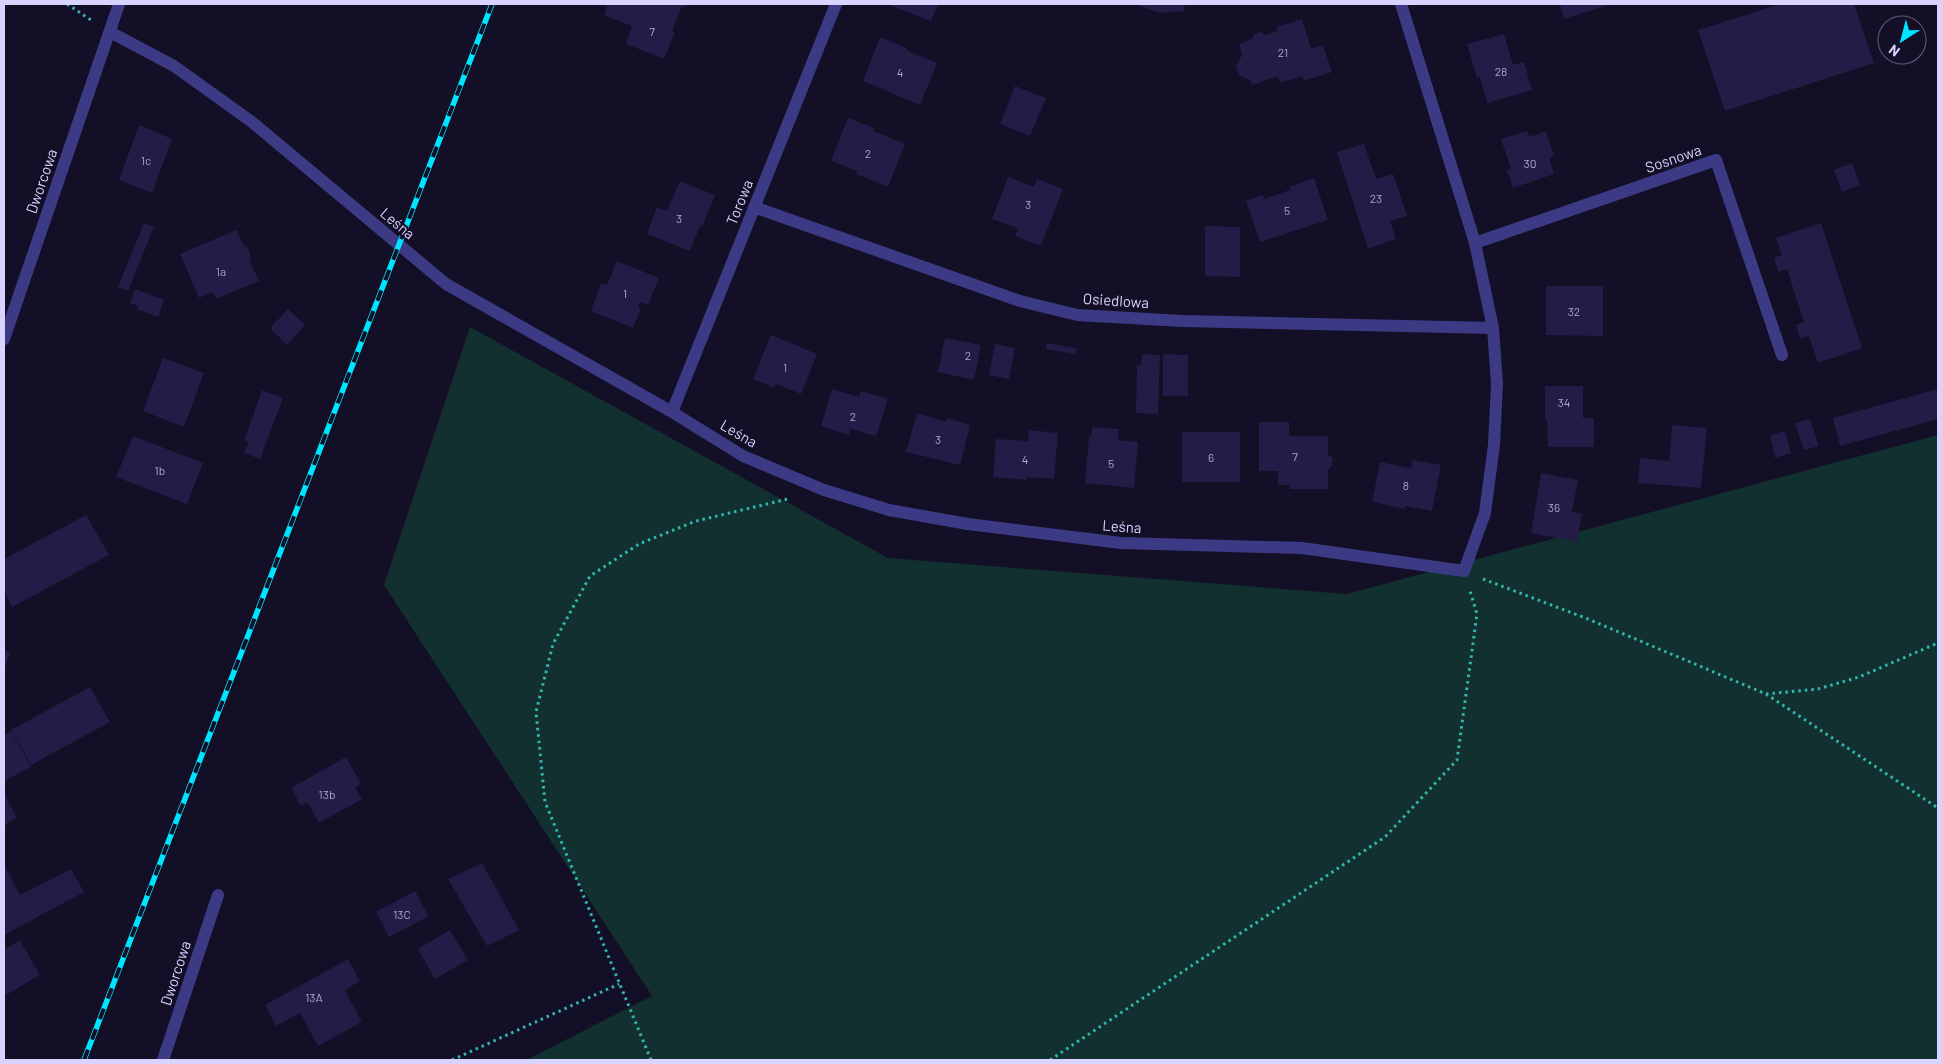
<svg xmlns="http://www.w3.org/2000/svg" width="1942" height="1064" font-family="Barlow,sans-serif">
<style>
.green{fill:#12302f}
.building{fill:#241b47}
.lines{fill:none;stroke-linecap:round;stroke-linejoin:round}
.path{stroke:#2fb8b0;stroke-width:3;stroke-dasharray:2.5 4;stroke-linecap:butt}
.minor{stroke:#3d3a85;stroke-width:12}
.rail-casing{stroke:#00e5ff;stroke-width:5.5}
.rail{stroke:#130f26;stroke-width:4;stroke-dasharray:11;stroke-linecap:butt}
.labels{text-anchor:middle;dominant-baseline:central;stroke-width:4;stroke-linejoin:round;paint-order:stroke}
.number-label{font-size:12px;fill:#aca6d1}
.street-label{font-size:15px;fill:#d9d4ff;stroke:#130f26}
</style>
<rect width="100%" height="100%" fill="#130f26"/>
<path class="green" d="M470 327 888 558 1347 594 1938 435V1060H526L652 996 384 585Z"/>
<path class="building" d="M608 4H686L685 7 682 6 672 31 675 32 664 59 626 44 632 26 604 15Z
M893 4H938L931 21 892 6Z
M1135 4H1184L1185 11 1160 13Z
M1560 4H1611L1564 19Z
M1780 4H1854L1874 63 1725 111 1698 30Z
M1302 19 1311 49 1323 45 1332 72 1304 81 1302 76 1280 83 1278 76 1252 85 1251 81 1239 75 1236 66 1242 55 1239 44 1251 40 1254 34 1260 32 1266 35 1278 31 1277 27Z
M1504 34 1513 65 1524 62 1532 90 1487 103 1480 77 1477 78 1467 44Z
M880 37 907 48 906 50 937 63 920 105 863 81Z
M1015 86 1046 98 1030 136 1000 124Z
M848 118 874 128 873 131 905 144 888 187 856 174 857 171 831 161Z
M139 125 172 139 152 193 119 180Z
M1527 131 1529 137 1546 131 1554 156 1549 158 1554 174 1513 188 1507 170 1511 169 1501 139Z
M1364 144 1376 179 1393 174 1407 216 1390 221 1396 239 1368 249 1337 152Z
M1852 163 1860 185 1842 192 1834 170Z
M1008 177 1034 187 1037 179 1063 189 1041 246 1015 236 1018 228 992 219Z
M1314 178 1328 220 1260 242 1246 201 1263 195 1264 199 1290 190 1289 187Z
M680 181 715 195 702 227 700 226 690 251 647 234 657 207 667 211Z
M144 223 154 227 128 291 118 287Z
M1821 223 1862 348 1818 363 1809 336 1800 339 1796 325 1804 322 1787 269 1778 272 1774 258 1782 255 1776 238Z
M1205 226 1240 227V277L1205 276Z
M236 230 243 244 249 250 251 259 249 260 259 281 216 299 213 292 199 298 180 254Z
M617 261 659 278 648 305 640 302 638 308 641 309 633 328 591 311 601 283 607 285Z
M1546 286H1603V336L1546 335Z
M135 289 164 300 158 317 137 309 138 306 130 303Z
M288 309 305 325 287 345 270 328Z
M771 335 817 354 801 394 776 384 774 388 753 379Z
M945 338 981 345 974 380 938 372Z
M1047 343 1076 348 1075 354 1046 349Z
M995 344 1015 348 1009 379 989 375Z
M1142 354 1160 355 1158 414 1136 413 1137 365H1141Z
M1163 354 1188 355V396H1163Z
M163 358 204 373 184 427 143 411Z
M1545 386H1583V418H1594V447H1548L1547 420 1545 421Z
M832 389 859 397 861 391 888 399 876 436 850 429 849 435 821 426Z
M1938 389V419L1840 446 1833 418Z
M262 390 283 398 260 459 244 453 249 442 244 441Z
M917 413 946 422 947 418 970 425 960 465 906 452Z
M1810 419 1819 446 1804 450 1795 423Z
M1259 422H1289V436H1328V455L1333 458 1332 466 1328 470V489H1290V485H1278V471H1259Z
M1672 425 1707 428 1701 488 1638 483 1640 458 1669 461Z
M1092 427 1119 429 1118 440 1138 442 1134 488 1085 483 1089 437H1091Z
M1029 430 1058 433 1054 479 1027 477V480L993 477 996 439 1028 441Z
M1785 431 1791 453 1775 458 1770 435Z
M1182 432H1240V482H1182Z
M133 436 203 463 187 504 116 477Z
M1412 460 1441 465 1432 511 1405 506V509L1372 502 1380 462 1411 468Z
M1541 473 1578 480 1572 512 1582 514 1577 542 1531 533Z
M86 515 109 555 12 607 4 590V559Z
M4 650 10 652 4 671Z
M90 687 110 722 31 765 11 730Z
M11 731 31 767 4 781V735Z
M346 757 361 784 355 787 362 799 319 823 307 802 301 806 291 788Z
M4 793 17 818 4 825Z
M482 863 519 930 487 946 448 879Z
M4 864 20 895 71 869 84 892 4 935Z
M415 891 429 916 389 937 376 912Z
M450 930 468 960 435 979 418 949Z
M20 940 40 975 4 996V950Z
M348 959 360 981 345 990 362 1022 318 1046 300 1013 276 1026 265 1005Z"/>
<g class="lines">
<path class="path" d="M67 4 91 20
M1483 579 1588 619 1766 694 1818 689 1859 677 1938 643
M1766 694 1938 808
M452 1060 619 984
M651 1060 545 802 536 712 553 644 590 576 639 544 696 521 788 499
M1050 1060 1385 837 1457 760 1477 614 1470 591"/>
<path class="minor" d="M110 32 174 66 252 122 446 284 672 412 743 456 824 490 889 510 968 524 1121 543 1302 548 1464 571 1485 513 1494 445 1497 384 1493 328 1475 243 1401 4
M754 207 1020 301 1077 315 1183 321 1493 328
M1475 243 1716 160 1782 355
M4 339 119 4
M672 412 836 4
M163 1060 218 895"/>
<g class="rail-casing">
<path id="rail" d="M84 1060 492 4"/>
</g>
<use href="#rail" class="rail"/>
</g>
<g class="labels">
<g class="number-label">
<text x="652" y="31">7</text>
<text x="1283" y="52">21</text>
<text x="1501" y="71">28</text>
<text x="900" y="72">4</text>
<text x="868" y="153">2</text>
<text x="146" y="160">1c</text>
<text x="1530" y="163">30</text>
<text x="1376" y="198">23</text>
<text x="1028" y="204">3</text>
<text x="1287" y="210">5</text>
<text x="679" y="218">3</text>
<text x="221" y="271">1a</text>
<text x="625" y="293">1</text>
<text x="1574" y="311">32</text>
<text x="968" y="355">2</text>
<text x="785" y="367">1</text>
<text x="1564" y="402">34</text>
<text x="853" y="416">2</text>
<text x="938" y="439">3</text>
<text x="1295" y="456">7</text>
<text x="1211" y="457">6</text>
<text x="1025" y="459">4</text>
<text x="1111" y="463">5</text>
<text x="160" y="470">1b</text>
<text x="1406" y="485">8</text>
<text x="1554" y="507">36</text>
<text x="327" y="794">13b</text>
<text x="402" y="914">13C</text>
<text x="314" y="997">13A</text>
</g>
<g class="street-label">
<text transform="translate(1673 158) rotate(-19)">Sosnowa</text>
<text transform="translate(41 181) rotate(-71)">Dworcowa</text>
<text transform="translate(739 202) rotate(-68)">Torowa</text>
<text transform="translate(398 223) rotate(40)">Leśna</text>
<text transform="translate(1116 300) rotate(4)">Osiedlowa</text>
<text transform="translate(739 433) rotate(30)">Leśna</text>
<text transform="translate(1122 526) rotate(4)">Leśna</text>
<text transform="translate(175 973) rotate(-72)">Dworcowa</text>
</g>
</g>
<rect width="1942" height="1064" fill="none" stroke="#d9d4ff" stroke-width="10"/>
<g transform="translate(1902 40) rotate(216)"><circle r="24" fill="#130f26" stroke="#625e7d"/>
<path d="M0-4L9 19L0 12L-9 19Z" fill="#00e5ff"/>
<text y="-8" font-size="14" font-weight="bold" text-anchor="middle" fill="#d9d4ff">N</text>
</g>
</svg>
